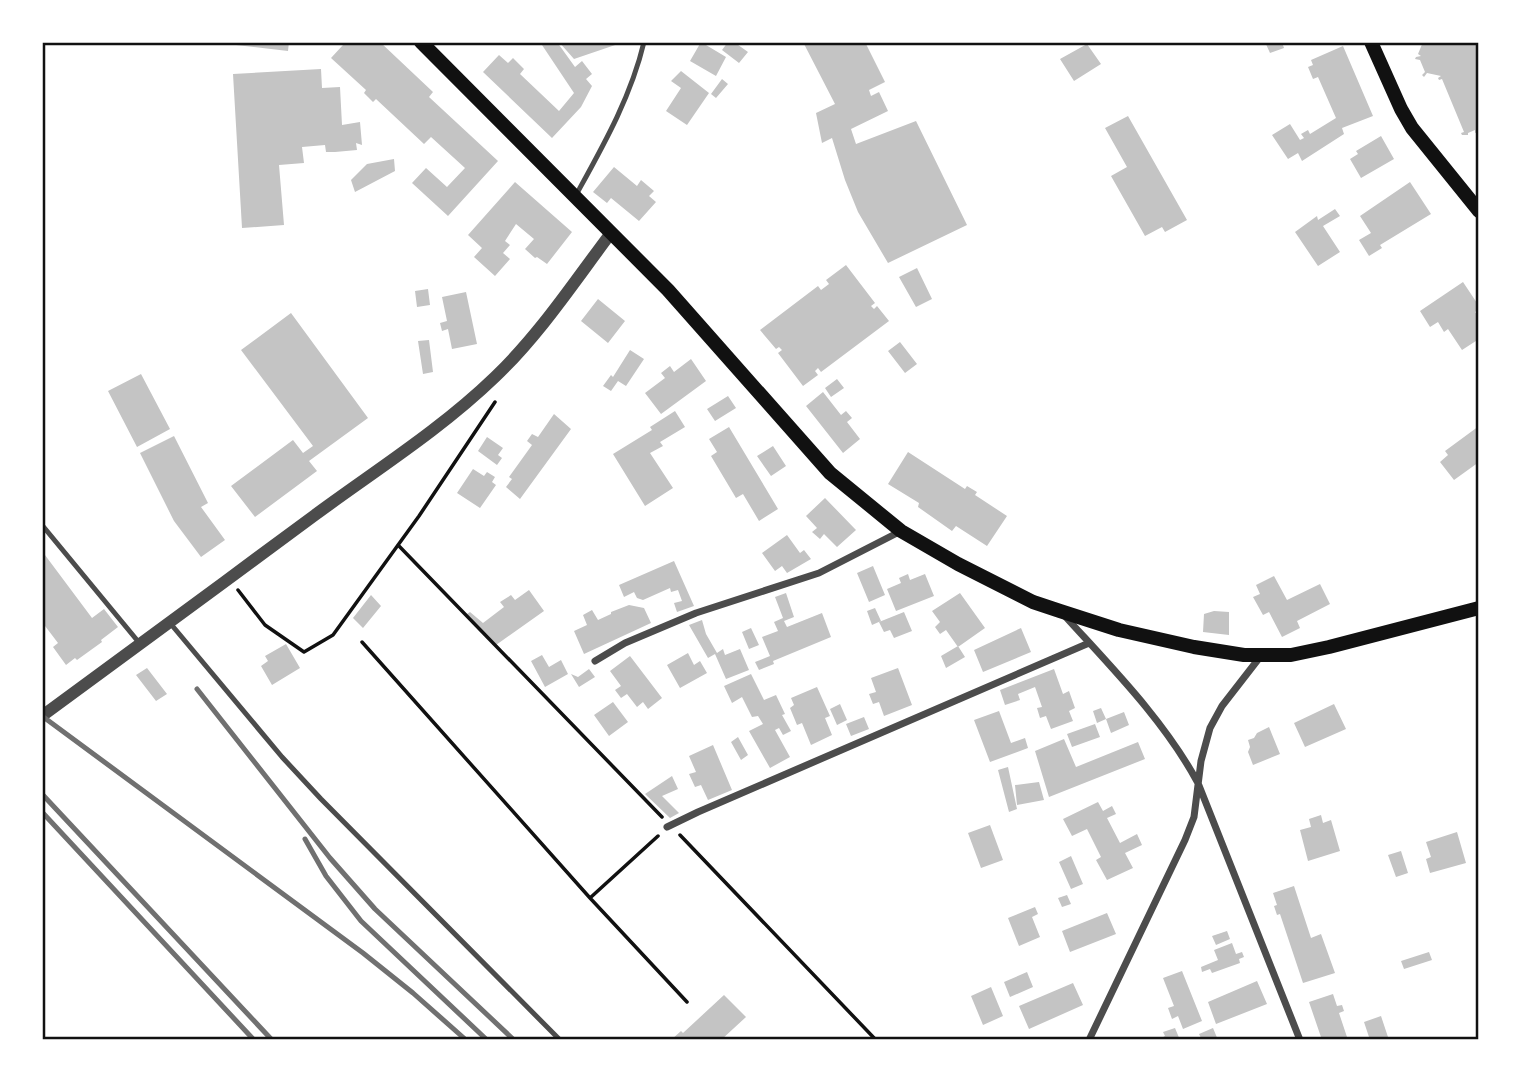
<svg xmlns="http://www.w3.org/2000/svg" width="1521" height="1082" font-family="'DM Sans',sans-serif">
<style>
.building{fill:#c4c4c4}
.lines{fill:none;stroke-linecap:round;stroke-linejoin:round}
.path{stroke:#111;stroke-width:3.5}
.service{stroke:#4c4c4c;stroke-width:5}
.minor{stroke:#4c4c4c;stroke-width:7}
.tertiary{stroke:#4c4c4c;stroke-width:12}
.secondary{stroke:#111;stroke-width:14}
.rail{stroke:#707070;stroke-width:5}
.neatline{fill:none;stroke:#111;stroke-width:2.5}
</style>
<rect width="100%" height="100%" fill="#fff"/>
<path class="building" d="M236 42H289L288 51 236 45Z
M339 42H380L433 92 429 97 498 161 448 216 412 183 426 168 447 187 465 168 431 137 424 144 376 99 373 102 364 93 366 90 331 58 343 45Z
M540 42H557L575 67 582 61 592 74 586 79 592 86 581 107 552 138 483 72 499 55 508 63 513 58 524 69 520 74 559 111 574 93Z
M559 42H624L574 59Z
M701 42 726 57 716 76 690 61Z
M728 42H734L748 52 739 63 722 50Z
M803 42H865L885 82 869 90 871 96 879 92 888 111 851 129 856 144 916 121 967 225 888 263 858 212 845 180 832 138 822 143 816 113 835 104Z
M1265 42H1282L1284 48 1270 53Z
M1423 42H1479L1478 132 1475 133V130L1468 133V135H1462L1461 133 1464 132 1442 79 1439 80 1438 78 1441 76 1427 73 1424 77 1422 75 1425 72 1420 60 1415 59 1416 57 1421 56 1418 54Z
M1087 44 1101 64 1074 81 1060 59Z
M1343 46 1373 116 1342 128 1344 134 1302 161 1298 153 1288 159 1272 135 1290 124 1300 140 1304 138 1301 134 1308 130 1310 134 1336 118 1318 77 1313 79 1308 67 1313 65 1311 60Z
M321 69 322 88 340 87 342 125 360 122 362 145 356 143 357 150 335 152H326L325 145 302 147 304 163 279 165 284 225 242 228 233 74Z
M681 71 709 93 687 125 666 111 681 88 671 81Z
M722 79 728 84 716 98 711 94Z
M1128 116 1187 220 1165 232 1162 227 1145 236 1111 176 1127 167 1105 128Z
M1381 136 1394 159 1361 178 1350 159 1358 154 1356 151Z
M394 159 395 171 355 192 351 180 367 164Z
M614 167 637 186 641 180 654 191 649 196 656 202 639 221 611 198 607 203 593 192Z
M515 182 572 232 547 264 537 257 535 258 525 249 534 239 516 224 505 241 510 245 503 253 510 259 495 276 474 257 482 248 468 235Z
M1410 182 1431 214 1380 245 1382 248 1369 256 1359 240 1371 233 1360 216Z
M1335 209 1340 216 1323 226 1340 252 1318 266 1295 232 1317 216 1318 220Z
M846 265 875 303 871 306 874 309 877 306 889 321 821 372 818 368 815 371 818 375 803 386 778 353 782 350 779 347 776 349 760 330 818 286 821 290 829 284 826 280Z
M917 268 932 299 916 307 899 277Z
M1463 282 1479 306V309L1475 312 1479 317V339L1462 350 1448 329 1444 332 1438 322 1430 327 1420 311Z
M428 289 430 305 417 307 415 291Z
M466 292 477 344 452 349 448 329 442 331 440 323 447 321 442 297Z
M598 299 625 321 608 343 581 321Z
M291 313 368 418 309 461 317 471 255 517 231 486 293 440 303 453 313 446 241 350Z
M429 340 433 372 423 374 418 341Z
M900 342 917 364 905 373 888 351Z
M630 350 644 359 626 386 618 381 611 391 603 386 611 375 613 377Z
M691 359 706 381 661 414 645 393 665 378 661 373 670 366 674 372Z
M141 374 170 429 137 447 108 391Z
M837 379 844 388 831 397 825 388Z
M823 392 841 415 846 411 852 418 847 422 860 439 843 453 806 406Z
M728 396 736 408 715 421 707 409Z
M675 411 685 427 660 442 663 446 650 453 673 488 645 506 613 454 652 430 650 427Z
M554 414 571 429 520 499 506 487 512 479 509 477 532 445 527 441 532 434 538 437Z
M1479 426V462L1454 480 1440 462 1448 455 1445 451Z
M729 427 778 509 759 521 743 494 736 498 711 456 717 452 709 439Z
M174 436 208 503 201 507 225 540 201 557 174 521 140 453Z
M487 437 503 448 498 455 502 458 497 465 478 451Z
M773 446 786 466 771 476 757 456Z
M908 452 965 489 967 486 977 492 975 495 1007 516 987 546 956 526 952 531 918 507 919 503 888 484Z
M473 469 484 476 487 472 495 477 492 482 496 485 480 508 457 493Z
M825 498 856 530 837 547 824 534 820 539 812 532 817 528 806 516Z
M787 535 800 553 804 550 811 559 787 573 782 566 775 571 762 553Z
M42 551 92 618 104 609 118 627 101 640 102 642 77 660 75 658 66 665 53 647 58 643 42 622Z
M674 561 694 606 677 612 674 603 682 601 678 590 671 592 670 588 643 600 637 598 634 592 624 597 619 585Z
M873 566 885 595 869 602 857 573Z
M908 574 910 580 925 574 934 596 896 611 887 589 901 583 899 578Z
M1274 576 1287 600 1320 584 1330 604 1297 621 1300 628 1282 637 1269 612 1263 615 1253 597 1260 594 1256 585Z
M529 590 544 611 496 645 467 614 470 612 483 623 504 607 500 602 511 595 515 600Z
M786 593 794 617 784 621 787 627 822 613 831 637 773 661 774 664 759 670 755 662 770 656 762 637 778 631 774 622 783 618 775 597Z
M960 593 985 628 958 647 946 630 940 634 935 627 940 622 932 611Z
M371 595 381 606 363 628 353 618Z
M629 605 644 608 651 623 584 654 574 631 587 625 583 615 592 610 598 620 611 614V612Z
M875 608 881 621 872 625 867 611Z
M1214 611 1229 612V635L1203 632 1204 614Z
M904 612 912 631 894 638 890 630 884 632 879 622Z
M702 620 706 634 717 653 723 649 725 655 740 649 749 670 726 679 715 654 708 658 689 625Z
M751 628 759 645 749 649 742 632Z
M1021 628 1031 652 983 672 974 650Z
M286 644 300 668 272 685 261 666 268 661 265 656Z
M958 646 965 657 946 668 941 656Z
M688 653 694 665 700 661 707 673 680 688 667 665Z
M542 655 549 667 561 660 568 674 545 687 531 661Z
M630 656 662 698 648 709 643 702 637 707 627 694 621 698 615 690 621 686 610 671Z
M147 668 167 694 156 701 136 675Z
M898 668 912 705 884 716 879 702 873 704 869 694 876 692 871 678Z
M589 669 595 677 579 687 571 674 578 677Z
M1054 669 1063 694 1069 691 1075 708 1069 711 1073 721 1051 729 1046 716 1040 718 1037 708 1042 707 1035 687 1018 694 1020 700 1005 705 1000 690Z
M751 674 764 700 776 695 785 714 782 715 791 731 783 735 779 728 775 730 790 757 770 768 749 731 763 724 758 716 752 717 742 697 732 703 724 686Z
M817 687 830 716 825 718 832 735 811 745 802 723 797 725 790 708 794 705 791 698Z
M613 702 628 722 609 736 594 715Z
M840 704 847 720 837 725 830 709Z
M1334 704 1346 729 1305 747 1294 723Z
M1101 708 1106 719 1097 723 1093 711Z
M999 711 1011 743 1025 738 1028 748 990 762 974 720Z
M1124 712 1129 725 1111 733 1106 719Z
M864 717 869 729 851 736 846 724Z
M1095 724 1100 737 1072 747 1067 734Z
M1269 727 1280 754 1253 765 1248 752 1250 747 1248 740 1254 738 1257 733Z
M738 737 748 755 741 760 731 742Z
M1064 739 1076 767 1138 742 1145 759 1049 797 1035 751Z
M713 745 732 790 708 800 701 785 695 787 689 774 696 772 689 756Z
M1008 767 1017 809 1009 812 998 770Z
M672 776 678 789 662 796 679 813 670 818 645 794Z
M1039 782 1044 800 1017 805 1015 785Z
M1098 802 1103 811 1112 806 1116 814 1107 818 1120 843 1137 834 1142 845 1125 853 1133 868 1107 880 1096 860 1101 857 1087 829 1072 836 1063 819Z
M1321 815 1323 823 1331 820 1340 851 1308 861 1300 830 1311 827 1309 819Z
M990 825 1003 860 981 868 968 833Z
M1457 832 1466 863 1430 873 1426 859 1431 857 1426 842Z
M1401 851 1408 873 1396 877 1388 855Z
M1071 856 1083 884 1071 889 1059 862Z
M1294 886 1311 938 1321 934 1335 973 1303 983 1280 914 1277 915 1274 906 1277 905 1273 893Z
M1067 895 1071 904 1062 907 1058 898Z
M1035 907 1038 914 1032 917 1040 937 1019 946 1008 918Z
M1107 913 1116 934 1070 952 1062 931Z
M1227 931 1230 939 1216 945 1212 936Z
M1232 943 1236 954 1242 952 1244 957 1239 959 1240 963 1212 973 1210 969 1202 972 1201 967 1218 960 1214 950Z
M1429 952 1432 960 1404 969 1401 961Z
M1182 971 1202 1021 1183 1029 1178 1016 1172 1019 1168 1008 1174 1006 1163 978Z
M1027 972 1033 987 1010 997 1004 982Z
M1257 981 1267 1004 1216 1024 1208 1002Z
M1073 983 1083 1005 1029 1029 1019 1006Z
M991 987 1003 1016 983 1025 971 996Z
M1333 994 1337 1006 1342 1005 1344 1011 1339 1013 1348 1040H1322L1309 1002Z
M724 995 746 1017 721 1040H671L681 1031 683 1033Z
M1381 1016 1389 1040H1370L1364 1022Z
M1175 1028 1180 1040H1158L1165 1036 1163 1032Z
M1213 1028 1218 1040H1202L1199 1034Z"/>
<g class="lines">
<path class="path" d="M398 545 662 817
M238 590 265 625 304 652 333 635 419 516 495 402
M362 642 590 898 687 1002
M680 835 876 1040
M590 898 658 836"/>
<path class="service" d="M576 195C603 146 631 97 644 42
M42 525 141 645
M170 623 282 757 321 799 560 1040"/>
<path class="minor" d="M1063 614C1111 667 1164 720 1198 783L1300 1040
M595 661 625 643 696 613 819 573 901 531
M667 827 698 812 1089 643
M1089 1040 1185 840 1194 817 1201 761 1210 728 1222 706 1260 657"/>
<path class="tertiary" d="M42 716C133 650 224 582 315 515 376 470 440 430 495 377 540 334 574 282 611 233"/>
<path class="secondary" d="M421 42 668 290 830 473 901 531 958 564 1033 602 1060 611 1119 630 1194 647 1244 655H1291L1329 647 1479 608
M1371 42 1401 109 1412 128 1479 211"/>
<path class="rail" d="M197 689 330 858 375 909 514 1040
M42 716 363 953 413 993 466 1040
M42 794 272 1040
M42 812 254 1040
M305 839 326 876 361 921 487 1040"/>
</g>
<rect width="1521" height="1082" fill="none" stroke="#ffffff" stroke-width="88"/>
<rect x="44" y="44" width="1433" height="994" class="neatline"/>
</svg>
